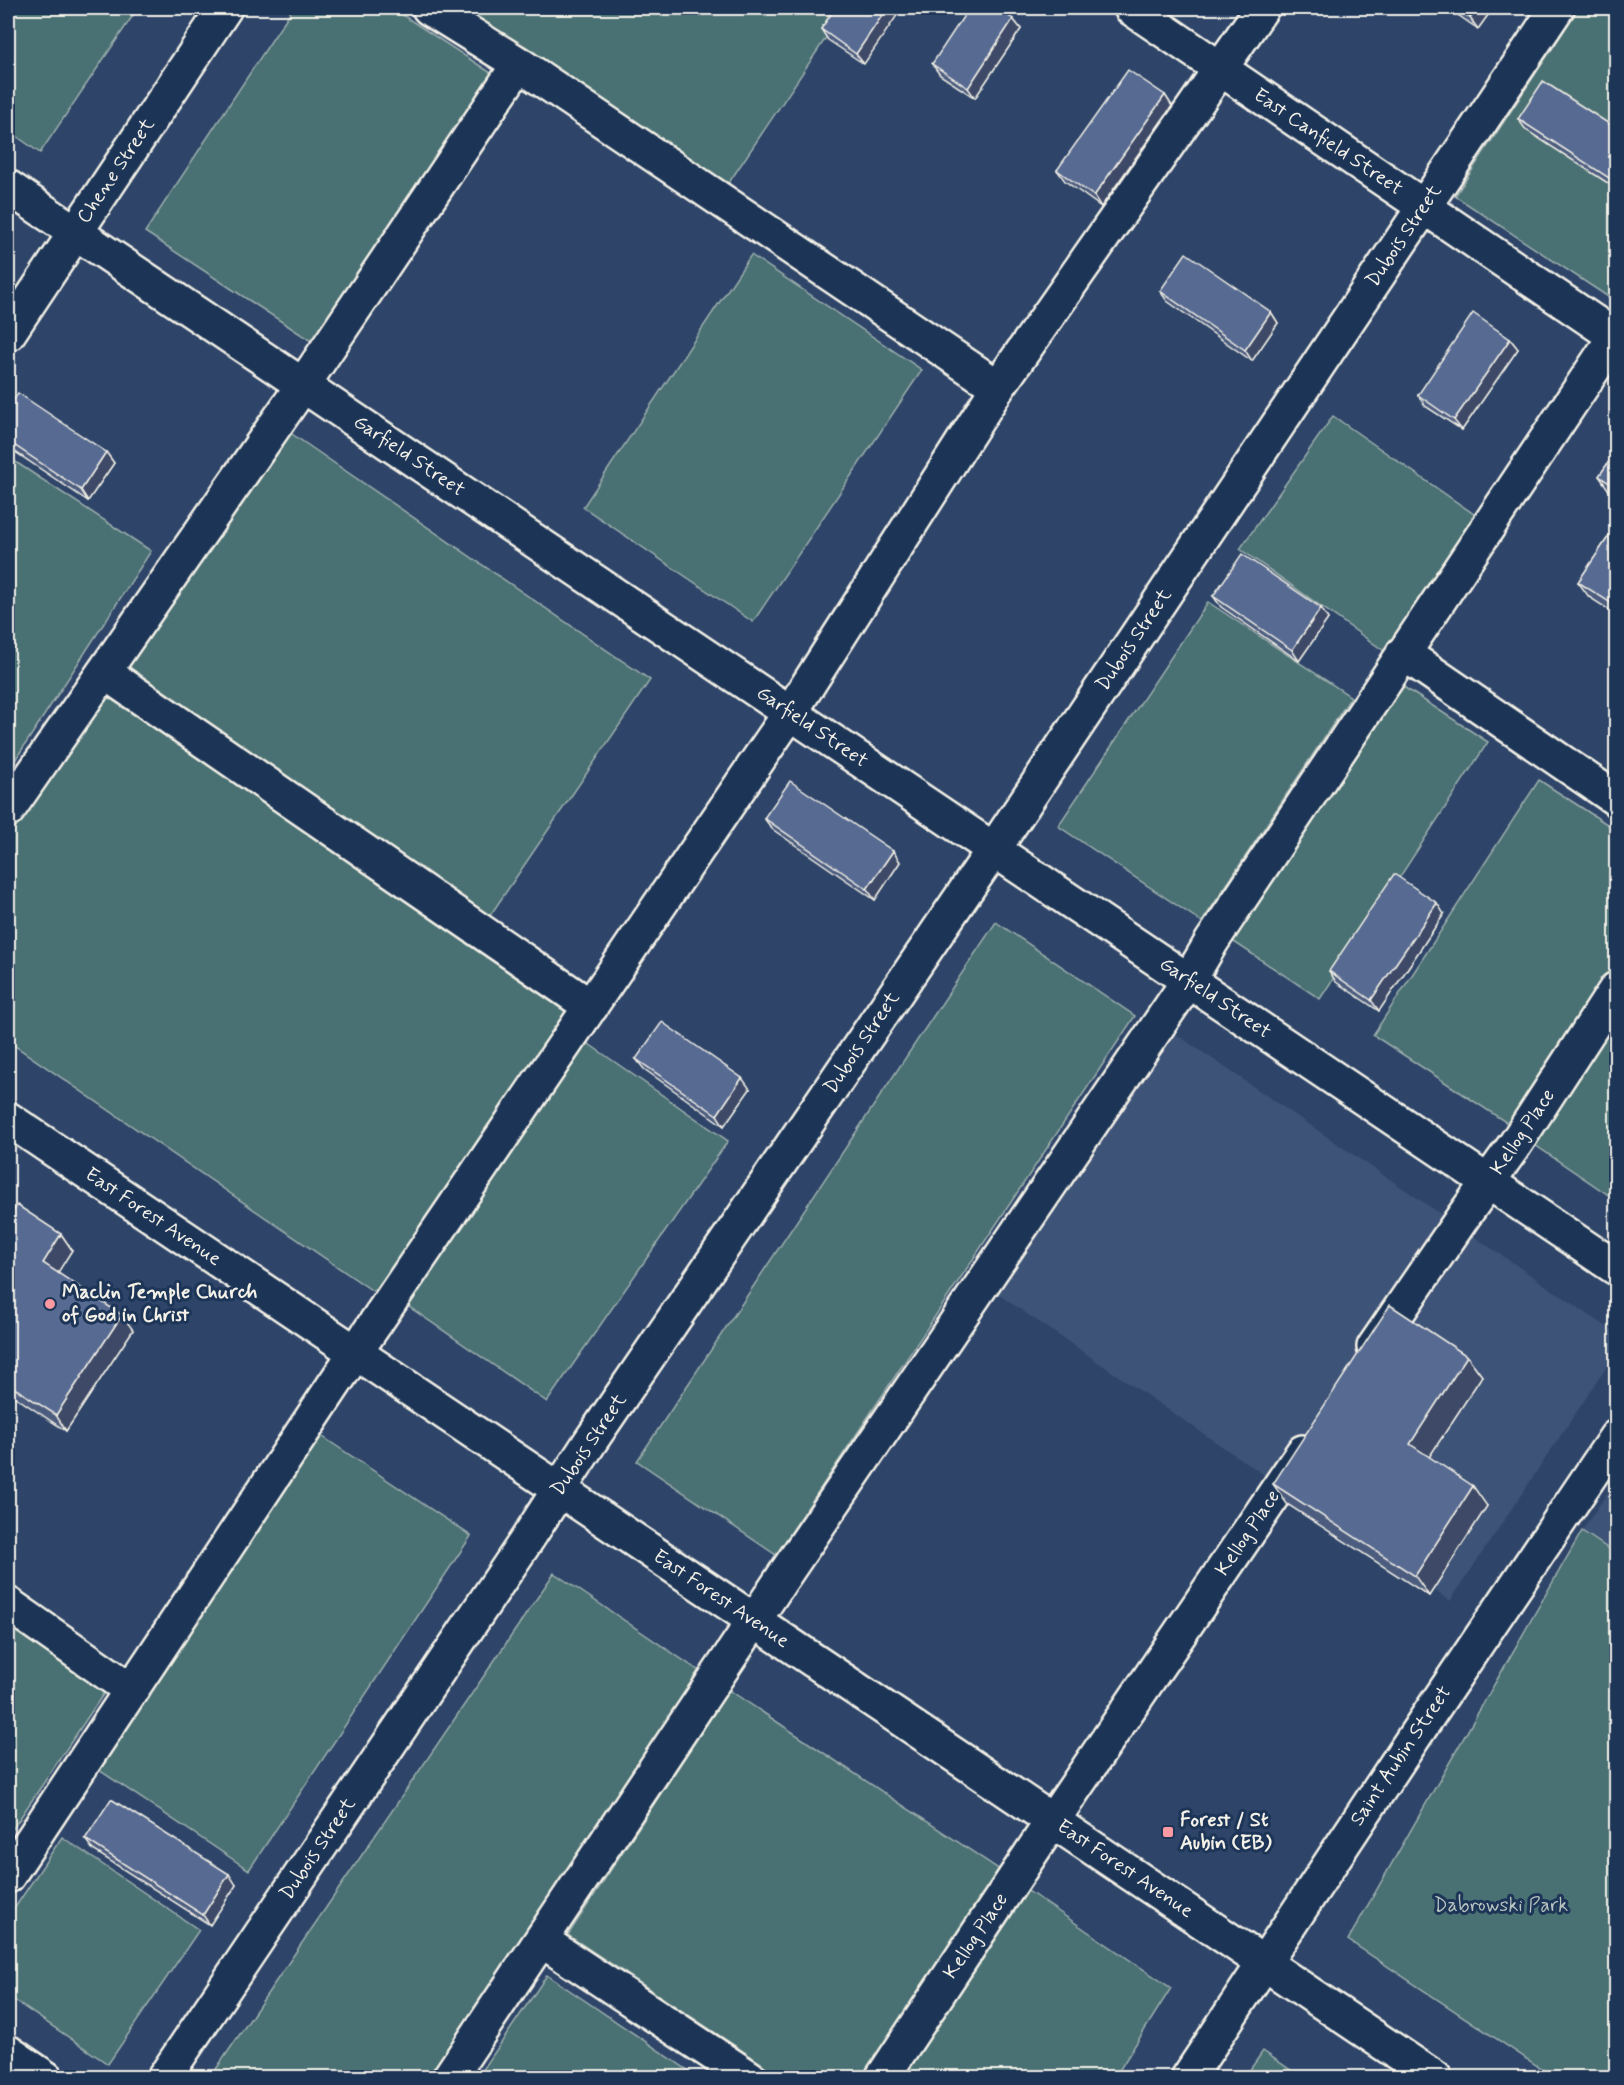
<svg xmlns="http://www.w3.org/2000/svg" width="1624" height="2085" font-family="Mynerve,sans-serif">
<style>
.built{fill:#3e5377}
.green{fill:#4a7073;stroke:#9fb0ae;stroke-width:1.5}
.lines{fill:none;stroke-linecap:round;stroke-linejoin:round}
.minor-casing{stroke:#f4f1e8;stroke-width:38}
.major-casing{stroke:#f4f1e8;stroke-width:38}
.minor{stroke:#1d3557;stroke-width:33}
.major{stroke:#1d3557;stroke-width:33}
.wall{fill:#4b5b7e;stroke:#f4f1e8;stroke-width:1.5}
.shaded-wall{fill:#3d4a66;stroke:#f4f1e8;stroke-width:1.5}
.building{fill:#576a92;stroke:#f4f1e8;stroke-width:1.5}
.poi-dot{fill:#ff9aa2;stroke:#1d3557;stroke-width:2}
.labels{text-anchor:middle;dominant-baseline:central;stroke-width:6;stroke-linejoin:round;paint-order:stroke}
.street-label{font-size:20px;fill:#f4f1e8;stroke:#1d3557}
.poi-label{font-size:20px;font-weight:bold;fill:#f4f1e8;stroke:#1d3557;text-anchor:start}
.park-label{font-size:20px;fill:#b8c4bf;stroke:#1d3557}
</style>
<rect width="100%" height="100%" fill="#2e4569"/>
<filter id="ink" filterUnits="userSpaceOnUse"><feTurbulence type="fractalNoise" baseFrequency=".0167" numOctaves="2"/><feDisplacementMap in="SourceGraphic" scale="12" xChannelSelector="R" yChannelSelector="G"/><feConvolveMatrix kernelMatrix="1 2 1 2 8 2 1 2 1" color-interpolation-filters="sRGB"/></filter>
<g filter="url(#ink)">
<path class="built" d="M1173 1032 1616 1333V1353L1450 1601 996 1293Z
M1616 1480V1554L1582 1531Z"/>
<path class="green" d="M8 8H138L40 153 8 130Z
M293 8H392L491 73 314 343 145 232Z
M459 8H846L726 187Z
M1579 8H1616V302L1455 196Z
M751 255 922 370 753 622 583 507Z
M1333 416 1481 519 1387 653 1240 549Z
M286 430 650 680 487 920 123 669Z
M8 457 151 551 8 771Z
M1208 602 1351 697 1202 922 1058 826Z
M1399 684 1488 742 1320 999 1231 940Z
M104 694 572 1015 380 1296 8 1041V836Z
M1539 780 1616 830V962L1510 1125 1373 1035Z
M996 922 1135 1016 776 1555 637 1461Z
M1616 1018V1200L1532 1143Z
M586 1042 728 1141 547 1402 405 1304Z
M320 1435 471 1536 249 1870 99 1770Z
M1582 1531 1616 1554V2077H1554L1348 1940Z
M554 1573 702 1673 430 2077 210 2078Z
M8 1623 106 1690 8 1836Z
M729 1690 1000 1870 863 2077H782L568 1935Z
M62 1837 199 1930 108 2064 8 1996V1918Z
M1025 1889 1171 1988 1115 2077 900 2078Z
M547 1975 698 2077H478Z
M1263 2051 1301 2077H1245Z"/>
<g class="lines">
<g class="minor-casing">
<path id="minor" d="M429 8 519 64 998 387
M1131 8 1616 337
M8 187 1616 1268
M8 334 225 8
M1403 653 1616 799
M104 672 591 1007
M8 810 303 385 519 64
M1374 1347 1463 1217 1516 1143 1616 989
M8 1604 131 1690
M8 1876 355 1353 790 713 998 387 1194 107 1262 8
M541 1940 750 2078
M8 2052 46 2078
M164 2078 528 1538 590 1442 994 849 1557 8
M449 2078 785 1574 1189 980 1212 941 1616 335
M882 2078 1053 1820 1303 1452
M1188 2078 1416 1734 1616 1437"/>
</g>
<g class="major-casing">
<path id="major" d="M8 1119 1435 2078"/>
</g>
<use href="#minor" class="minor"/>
<use href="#major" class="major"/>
</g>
<path class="wall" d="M835 8 864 64 828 40 821 29Z
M1448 8H1493L1478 29Z
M1013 19 1021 29 975 98 940 75 932 64Z
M1165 95 1172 106 1101 207 1065 181 1057 170Z
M1518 119 1617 129V189L1526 130Z
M1160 291 1271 312 1278 323 1252 361 1167 301Z
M1510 339 1518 349 1462 430 1425 406 1418 395Z
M8 409 106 452 114 463 88 501 8 447Z
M1617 450V496L1610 492 1599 476Z
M1617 524V615L1589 597 1578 582Z
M1213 596 1321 608 1328 619 1299 661 1221 607Z
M764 818 893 851 900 862 875 900 772 829Z
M1444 914 1379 1011 1336 982 1329 971Z
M636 1059 750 1089 724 1126 644 1069Z
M8 1220 61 1234 72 1250 57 1273 133 1330 66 1431 8 1392Z
M1467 1356 1482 1376 1429 1457 1487 1506 1429 1596 1287 1504 1273 1484Z
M85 1839 236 1885 210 1925 93 1850Z"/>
<path class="shaded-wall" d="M887 8H902L864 64 856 54Z
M1478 8H1493L1478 29 1470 18Z
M1013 19 1021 29 975 98 968 88Z
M1165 95 1172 106 1101 207 1094 196Z
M1617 166V189L1609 178Z
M1271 312 1278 323 1252 361 1245 350Z
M1510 339 1518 349 1462 430 1454 420Z
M106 452 114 463 88 501 81 490Z
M1321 608 1328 619 1299 661 1292 650Z
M893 851 900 862 875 900 867 889Z
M1437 903 1444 914 1379 1011 1371 1000Z
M742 1078 750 1089 724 1126 717 1115Z
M61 1234 72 1250 54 1279 43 1263Z
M122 1315 133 1330 66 1431 56 1415Z
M1467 1356 1482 1376 1424 1465 1410 1444Z
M1473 1486 1487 1506 1429 1596 1415 1576Z
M229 1874 236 1885 210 1925 203 1915Z"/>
<path class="building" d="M835 8H887L856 54 821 29Z
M969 8H997L1013 19 968 88 932 64Z
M1455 8H1478L1470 18Z
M1128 70 1165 95 1094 196 1057 170Z
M1543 81 1617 129V166L1609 178 1518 119Z
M1186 253 1271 312 1245 350 1160 291Z
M1473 313 1510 339 1454 420 1418 395Z
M18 393 106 452 81 490 8 441V409Z
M1617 450V488L1599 476Z
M1617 524V607L1578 582Z
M1242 554 1321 608 1292 650 1213 596Z
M790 781 893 851 867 889 764 818Z
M1394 874 1437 903 1371 1000 1329 971Z
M662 1022 742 1078 717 1115 636 1059Z
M17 1205 61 1234 43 1263 122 1315 56 1415 8 1384V1220Z
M1390 1305 1467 1356 1410 1444 1473 1486 1415 1576 1273 1484Z
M111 1799 229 1874 203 1915 85 1839Z"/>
</g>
<g class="poi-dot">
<circle cx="50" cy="1304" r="6"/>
<rect x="1162" y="1826" width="12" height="12" rx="3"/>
</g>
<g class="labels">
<g class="street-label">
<text transform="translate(1328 142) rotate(34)">East Canfield Street</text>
<text transform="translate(116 171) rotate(-56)">Chene Street</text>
<text transform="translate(1404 236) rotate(-56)">Dubois Street</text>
<text transform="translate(409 456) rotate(34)">Garfield Street</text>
<text transform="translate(1134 640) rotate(-56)">Dubois Street</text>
<text transform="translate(812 727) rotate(34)">Garfield Street</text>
<text transform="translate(1215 998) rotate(34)">Garfield Street</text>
<text transform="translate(862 1043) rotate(-56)">Dubois Street</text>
<text transform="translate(1523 1132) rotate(-56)">Kellog Place</text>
<text transform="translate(153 1217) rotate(34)">East Forest Avenue</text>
<text transform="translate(589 1445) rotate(-56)">Dubois Street</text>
<text transform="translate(1248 1533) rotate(-56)">Kellog Place</text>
<text transform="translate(721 1599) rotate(34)">East Forest Avenue</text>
<text transform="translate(1401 1756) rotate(-56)">Saint Aubin Street</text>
<text transform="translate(318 1849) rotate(-56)">Dubois Street</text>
<text transform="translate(1125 1869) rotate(34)">East Forest Avenue</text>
<text transform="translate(976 1936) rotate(-56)">Kellog Place</text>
</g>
<g class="poi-label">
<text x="62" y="1292">Maclin Temple Church<tspan x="62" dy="23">of God in Christ</tspan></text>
<text x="1180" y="1820">Forest / St<tspan x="1180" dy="23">Aubin (EB)</tspan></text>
</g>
<g class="park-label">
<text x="1501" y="1905">Dabrowski Park</text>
</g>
</g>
<rect width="1624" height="2085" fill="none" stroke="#1d3557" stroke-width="30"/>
<rect x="15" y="15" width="1594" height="2055" fill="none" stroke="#f4f1e8" stroke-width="2" filter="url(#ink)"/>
</svg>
